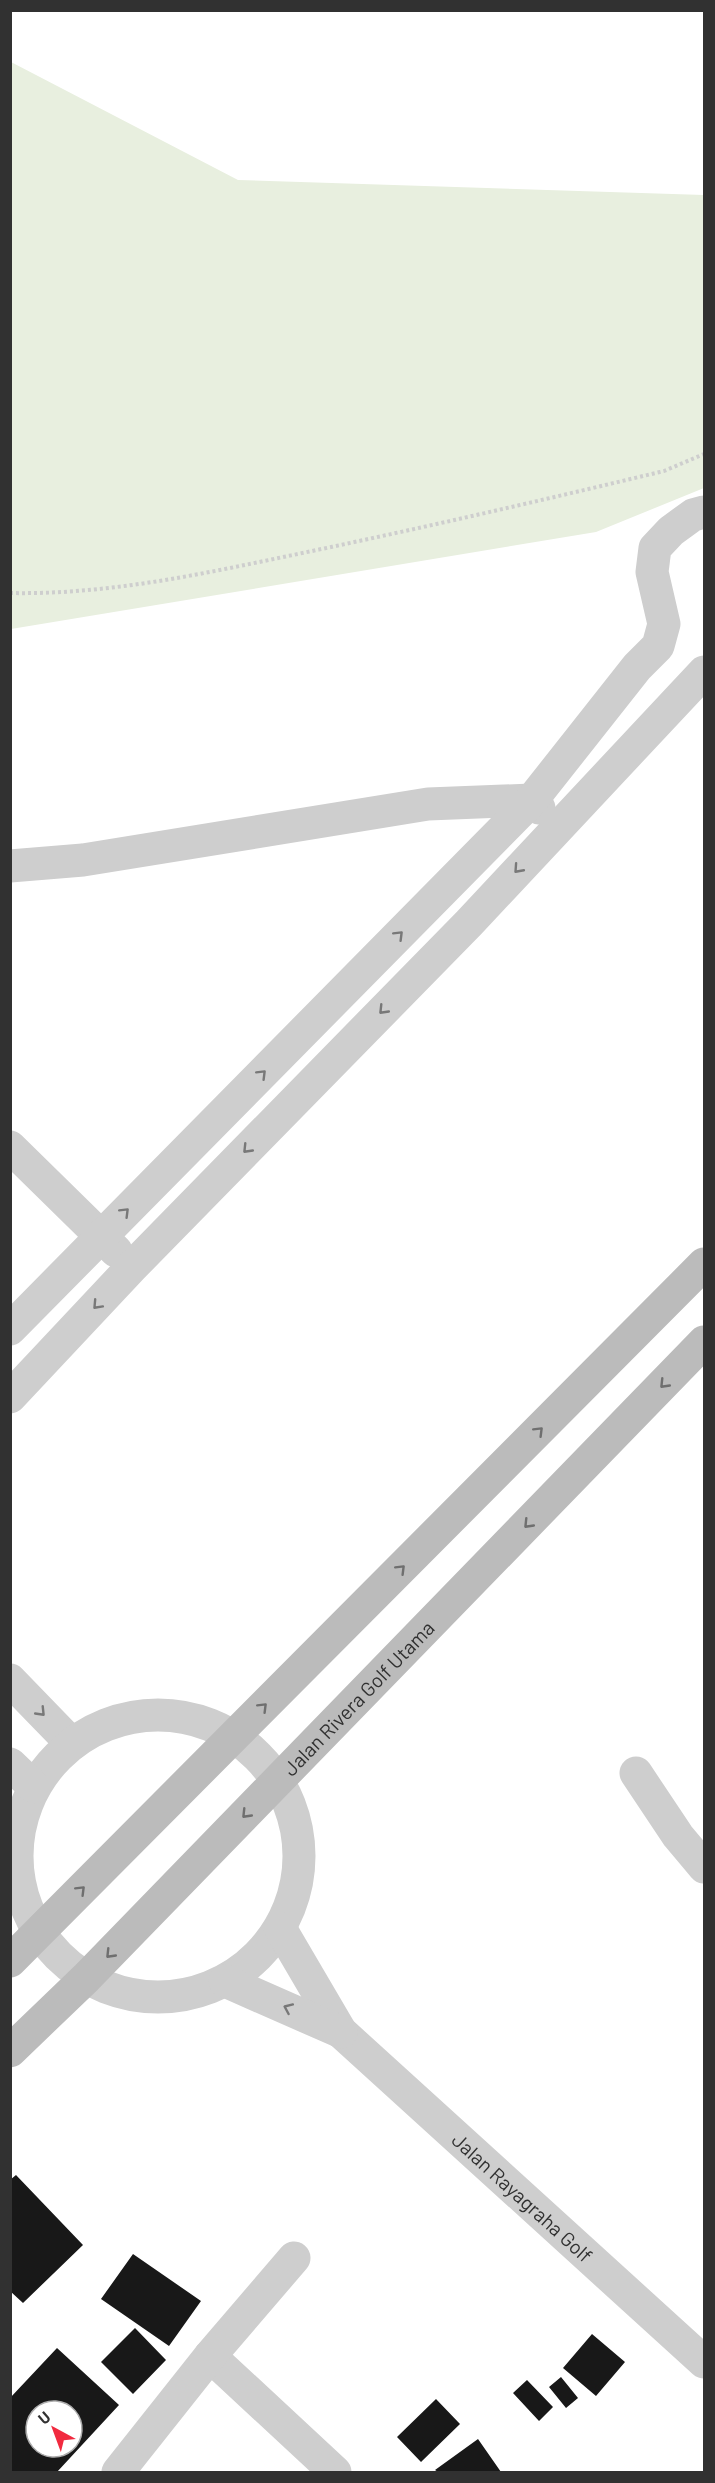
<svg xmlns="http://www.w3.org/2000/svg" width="715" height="2483" font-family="Barlow,sans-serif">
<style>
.green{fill:#e8efdf}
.building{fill:#181818;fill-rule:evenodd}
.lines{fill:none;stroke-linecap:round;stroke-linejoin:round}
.path{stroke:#cecece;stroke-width:4;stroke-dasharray:3 3;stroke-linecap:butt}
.street{stroke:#cecece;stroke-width:33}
.secondary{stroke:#bbb;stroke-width:33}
.oneway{stroke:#787878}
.oneway2{stroke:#6f6f6f}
.labels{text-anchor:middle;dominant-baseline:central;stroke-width:6;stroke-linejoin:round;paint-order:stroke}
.street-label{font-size:20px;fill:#313131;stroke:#fff}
</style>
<rect width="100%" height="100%" fill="#fff"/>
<path class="green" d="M11 62 238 180 704 195V488L596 532 11 629Z"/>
<path class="building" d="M16 2175 83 2245 23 2303 10 2291V2180Z
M133 2254 201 2301 169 2346 101 2299Z
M135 2328 166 2360 133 2394 101 2362Z
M592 2334 625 2362 596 2396 563 2368Z
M57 2348 119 2405 57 2472H10V2398ZM36 2411H72V2447H36Z
M561 2377 578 2398 566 2408 549 2387Z
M527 2380 553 2407 539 2421 513 2393Z
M436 2399 460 2424 421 2462 397 2437Z
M478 2439 501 2472H438L435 2470Z"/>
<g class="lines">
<path class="path" d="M10 593C104 595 197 575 288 556 414 530 539 501 664 471L704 454"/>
<g class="street">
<path d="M10 866 83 860 428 804 532 800 539 808"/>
<path d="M10 1147 116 1251"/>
<path d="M10 1329 532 800 637 667 658 646 664 624 652 572 655 548 671 531 693 515 704 512"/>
<path d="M10 1397 132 1267 469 923 704 672"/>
<path d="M10 1680 72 1744"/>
<circle cx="158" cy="1856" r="141"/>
<path d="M10 1764 34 1787"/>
<path d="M636 1773 678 1836 704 1867"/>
<path id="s1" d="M280 1928 341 2032 704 2362"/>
<path d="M225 1981 341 2032"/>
<path d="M210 2356 335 2472"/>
<path d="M118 2472 210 2356 294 2258"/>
</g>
<g class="secondary">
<path d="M10 1961 704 1264"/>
<path id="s2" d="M10 2051 86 1978 704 1342"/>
</g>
</g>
<defs><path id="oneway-chevron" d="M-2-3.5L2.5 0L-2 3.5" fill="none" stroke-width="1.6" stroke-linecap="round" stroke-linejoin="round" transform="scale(1.5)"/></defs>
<g class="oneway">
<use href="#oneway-chevron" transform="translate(518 869) rotate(132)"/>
<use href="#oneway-chevron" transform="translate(399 935) rotate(-45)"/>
<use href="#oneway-chevron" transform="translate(383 1010) rotate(134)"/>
<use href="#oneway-chevron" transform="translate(262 1074) rotate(-45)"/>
<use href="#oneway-chevron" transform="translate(247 1149) rotate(134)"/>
<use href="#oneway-chevron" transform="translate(125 1212) rotate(-45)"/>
<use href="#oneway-chevron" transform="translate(97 1305) rotate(133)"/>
<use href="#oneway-chevron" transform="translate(41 1712) rotate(46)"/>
<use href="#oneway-chevron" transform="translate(288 2008) rotate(-156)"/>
</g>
<g class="oneway2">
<use href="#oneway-chevron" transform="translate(664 1384) rotate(134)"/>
<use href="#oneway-chevron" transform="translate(539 1431) rotate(-45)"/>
<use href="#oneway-chevron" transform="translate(528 1524) rotate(134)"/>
<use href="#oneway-chevron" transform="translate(401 1569) rotate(-45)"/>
<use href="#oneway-chevron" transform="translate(263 1707) rotate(-45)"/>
<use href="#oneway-chevron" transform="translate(246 1814) rotate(134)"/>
<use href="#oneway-chevron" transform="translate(81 1890) rotate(-45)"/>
<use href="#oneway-chevron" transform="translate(110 1954) rotate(134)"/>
</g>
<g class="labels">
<g class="street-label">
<text stroke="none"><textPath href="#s2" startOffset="496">Jalan Rivera Golf Utama</textPath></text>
<text stroke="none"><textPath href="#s1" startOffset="366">Jalan Rayagraha Golf</textPath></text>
</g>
</g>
<rect width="715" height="2483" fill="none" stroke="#313131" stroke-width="24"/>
<g transform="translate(54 2429) rotate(319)"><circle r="28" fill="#ffffff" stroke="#adadad" stroke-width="1.5"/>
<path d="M0-4.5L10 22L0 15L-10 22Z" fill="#f12a3f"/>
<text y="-9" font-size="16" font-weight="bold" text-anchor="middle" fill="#313131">U</text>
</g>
</svg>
